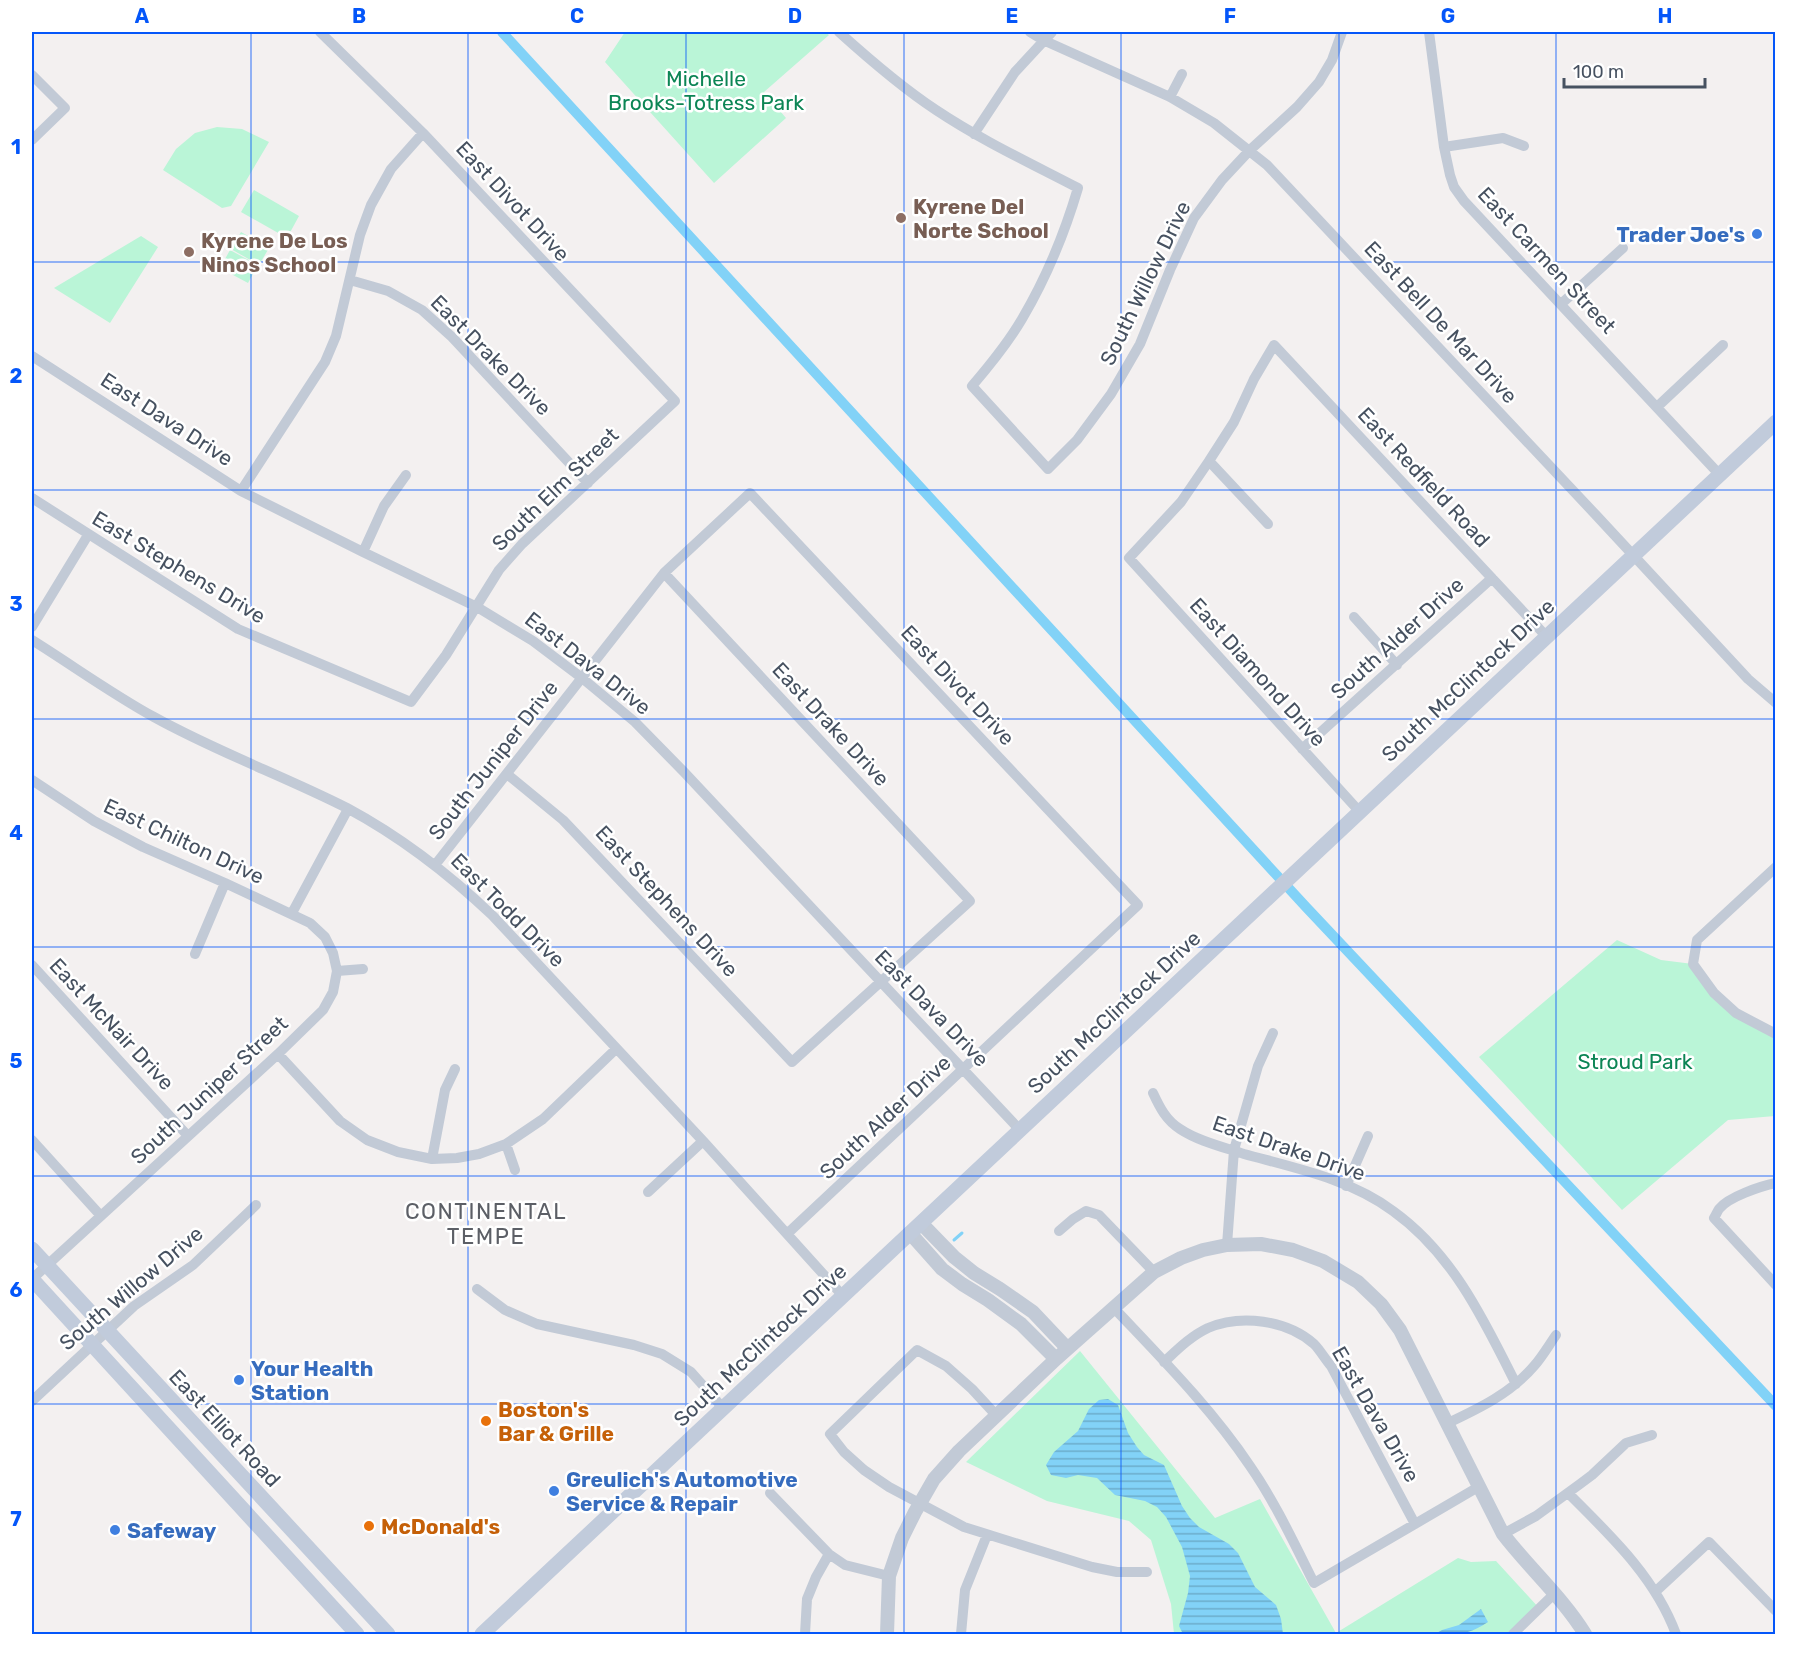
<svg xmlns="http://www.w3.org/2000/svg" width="1807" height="1666" font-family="Rubik,sans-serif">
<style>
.park{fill:#baf5d7}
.water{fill:url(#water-rules)}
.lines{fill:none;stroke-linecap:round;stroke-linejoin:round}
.stream{stroke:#82d2f7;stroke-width:3}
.canal{stroke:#82d2f7;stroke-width:10}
.minor{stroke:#c2cad6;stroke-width:10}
.tertiary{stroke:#c2cad6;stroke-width:14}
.secondary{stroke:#c1cbdb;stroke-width:15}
.grid{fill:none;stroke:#0456f9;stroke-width:1.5;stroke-opacity:0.55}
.education-dot{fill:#8d6e63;stroke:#fff;stroke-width:2}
.shop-dot{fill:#3f7fe0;stroke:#fff;stroke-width:2}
.food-dot{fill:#e8710a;stroke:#fff;stroke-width:2}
.labels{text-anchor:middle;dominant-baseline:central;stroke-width:5;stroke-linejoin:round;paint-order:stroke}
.park-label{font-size:21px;fill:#0c8555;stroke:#fff}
.street-label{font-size:21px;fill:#465160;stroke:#fff}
.education-label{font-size:21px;font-weight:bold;fill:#785e54;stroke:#fff;text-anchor:start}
.shop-label{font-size:21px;font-weight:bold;fill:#366cbe;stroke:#fff;text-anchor:start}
.food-label{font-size:21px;font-weight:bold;fill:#c56008;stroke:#fff;text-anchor:start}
.neighbourhood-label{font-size:22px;letter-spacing:1.5px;fill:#5c5f66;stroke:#fff}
.neatline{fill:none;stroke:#0456f9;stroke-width:2}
.grid-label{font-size:20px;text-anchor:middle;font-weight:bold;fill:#0456f9}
</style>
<defs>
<pattern id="water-rules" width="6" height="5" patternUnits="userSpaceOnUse" patternTransform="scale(1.5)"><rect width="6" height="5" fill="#82d2f7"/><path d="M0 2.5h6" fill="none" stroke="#6cadcb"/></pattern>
</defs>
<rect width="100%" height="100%" fill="#f3f0f0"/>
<path class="park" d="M625 32H825L829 35 764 92 786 118 714 183 605 62Z
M217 127 242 129 269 142 231 206 222 208 163 170 176 149 195 133Z
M254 190 299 216 287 238 241 212Z
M241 232 269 248 259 265 231 249Z
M141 236 158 247 110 323 54 288Z
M230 250 258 265 248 283 220 268Z
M1617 940 1661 960 1693 964 1714 993 1775 1034V1116L1728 1120 1622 1210 1479 1057Z
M1080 1351 1215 1518 1260 1499 1336 1633 1458 1558 1471 1562 1496 1561 1539 1608 1513 1634H1174L1171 1604 1151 1540 1129 1521 1047 1501 966 1462Z"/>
<path class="water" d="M1108 1399 1118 1405 1128 1433 1137 1447 1144 1455 1164 1465 1182 1506 1190 1518 1199 1527 1229 1544 1238 1553 1255 1587 1276 1605 1281 1619 1283 1634H1183L1179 1626 1188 1593 1190 1576 1182 1547 1166 1517 1157 1507 1145 1501 1115 1495 1097 1478 1078 1475 1066 1478 1051 1475 1046 1465 1054 1452 1078 1431 1089 1409 1099 1400Z
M1481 1609 1488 1622C1468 1635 1458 1635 1435 1634L1442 1630 1459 1625Z"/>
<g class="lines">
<path class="stream" d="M954 1240 962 1233"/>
<path class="canal" d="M502 32 1306 907 1776 1406"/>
<path class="minor" d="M839 32C870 60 901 87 936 110 981 140 1030 163 1078 188 1065 232 1045 280 1022 319 1008 343 990 365 972 386L1048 469 1077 440 1111 394 1140 344 1170 270 1194 218 1222 180 1250 150 1297 107 1319 82 1332 60 1342 32
M1030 32 1043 40 1170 97 1214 123 1267 165 1595 514 1748 679 1776 703
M1429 32 1444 147 1450 175 1454 187 1464 201 1719 474
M32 75 65 108 32 140
M1170 97 1182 74
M974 134 1015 72 1052 32
M1444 147 1503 138 1524 146
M350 280 388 291 422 310 452 337 588 483
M1561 304 1623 248
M32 356 241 491 363 552 477 607 533 641 582 678 635 722 684 772 1020 1130
M1657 407 1723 345
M1209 461 1268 524
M241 491 325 362 336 336 360 235 371 205 391 169 423 133
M32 498 238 629 411 702 446 655 499 570 522 544 675 401 423 133 320 32
M363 552 384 506 406 475
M1354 617 1397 665
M32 627 88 535
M32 640C72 665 112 694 154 717 217 752 284 776 347 808 401 837 449 874 493 916L703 1141 843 1296
M1302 749 1492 578
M507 774 563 820 792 1062 970 901 664 573
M32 780 94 821 143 847 225 883 310 923 325 937 333 953 337 971 333 992 323 1010 278 1054 32 1279
M1359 811 1129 558 1181 502 1209 461 1234 422 1254 379 1274 345 1546 636
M435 865 664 573 750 493 1138 905 788 1233
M1776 867 1697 940 1693 964 1714 993 1736 1013 1776 1034
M292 913 348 809
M195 954 225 883
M32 965 188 1136
M337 971 363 969
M278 1054 340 1121 367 1140 398 1152 432 1159 457 1158 479 1154 506 1144 543 1119 616 1049
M1153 1093C1160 1108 1166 1120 1180 1129 1198 1141 1223 1147 1244 1154 1295 1168 1350 1179 1393 1211 1453 1254 1484 1320 1516 1384
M32 1140 101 1216
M506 1144 515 1170
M432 1159 445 1090 455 1069
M1776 1183C1761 1186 1728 1197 1719 1209 1717 1212 1716 1215 1714 1218L1776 1285
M1346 1186 1368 1136
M648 1192 703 1141
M1059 1231 1073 1219 1086 1211 1099 1215 1154 1272
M1227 1245 1234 1150 1258 1066 1273 1033
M477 1289 505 1310 537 1324 634 1345 662 1354 691 1372 723 1408
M1113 1307C1161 1358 1211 1408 1250 1466 1275 1502 1294 1543 1314 1583L1480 1486
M1164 1362C1178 1349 1191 1336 1208 1328 1241 1314 1287 1320 1314 1344 1320 1350 1325 1359 1331 1366L1415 1524
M32 1401 134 1306 193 1265 256 1205
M996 1415 972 1389 946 1366 917 1350 830 1434 844 1452 864 1470 889 1487 964 1527 1092 1567 1117 1572H1147
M1448 1423C1480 1408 1511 1393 1534 1366 1542 1357 1549 1345 1556 1335
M770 1493 829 1554 845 1565 889 1576
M1568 1493C1610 1535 1655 1577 1676 1634
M1503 1534 1536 1516 1580 1484 1592 1475 1626 1443 1652 1435
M1655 1592 1709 1542 1776 1611
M805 1634 807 1599 816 1577 829 1554
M961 1634 965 1590 987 1535
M1513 1634 1554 1594"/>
<path class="tertiary" d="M921 1223 954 1257 974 1273 1000 1289 1033 1312 1067 1348
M910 1233 942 1269 962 1284 988 1300 1021 1324 1056 1359
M887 1634 889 1576 902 1538 915 1512 934 1479 959 1451 1056 1359 1154 1272 1181 1258 1203 1250 1227 1245 1261 1244 1293 1250 1323 1261 1358 1282 1381 1304 1400 1330 1503 1534C1529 1568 1563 1598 1585 1634"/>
<path class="secondary" d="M32 1249 388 1634
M32 1279 357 1634
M482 1634 1776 422"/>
</g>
<path class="grid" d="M251 32V1634M468 32V1634M686 32V1634M904 32V1634M1121 32V1634M1339 32V1634M1556 32V1634M32 262H1776M32 490H1776M32 719H1776M32 947H1776M32 1176H1776M32 1404H1776"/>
<g class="education-dot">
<circle cx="901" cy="218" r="6"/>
<circle cx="189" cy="252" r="6"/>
</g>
<g class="shop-dot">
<circle cx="1757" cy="234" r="6"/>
<circle cx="239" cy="1380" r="6"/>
<circle cx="554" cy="1491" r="6"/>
<circle cx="115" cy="1530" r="6"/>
</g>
<g class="food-dot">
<circle cx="486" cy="1421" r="6"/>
<circle cx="369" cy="1526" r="6"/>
</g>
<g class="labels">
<g class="park-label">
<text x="706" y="78">Michelle<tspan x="706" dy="24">Brooks-Totress Park</tspan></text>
<text x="1635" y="1061">Stroud Park</text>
</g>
<g class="street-label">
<text transform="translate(513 201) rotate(47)">East Divot Drive</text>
<text transform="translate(1547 260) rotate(47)">East Carmen Street</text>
<text transform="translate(1145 283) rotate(-64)">South Willow Drive</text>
<text transform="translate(1441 322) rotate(47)">East Bell De Mar Drive</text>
<text transform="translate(491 355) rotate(45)">East Drake Drive</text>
<text transform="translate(167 419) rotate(33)">East Dava Drive</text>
<text transform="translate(1424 477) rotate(47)">East Redfield Road</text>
<text transform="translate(555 489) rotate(-44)">South Elm Street</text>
<text transform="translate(179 567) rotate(31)">East Stephens Drive</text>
<text transform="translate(1397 638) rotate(-42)">South Alder Drive</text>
<text transform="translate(588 663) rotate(38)">East Dava Drive</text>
<text transform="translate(1258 672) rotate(48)">East Diamond Drive</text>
<text transform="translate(1468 680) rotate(-43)">South McClintock Drive</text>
<text transform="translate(958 685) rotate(47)">East Divot Drive</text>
<text transform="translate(831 724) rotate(47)">East Drake Drive</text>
<text transform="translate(493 760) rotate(-52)">South Juniper Drive</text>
<text transform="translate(184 841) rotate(25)">East Chilton Drive</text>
<text transform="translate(667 901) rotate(47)">East Stephens Drive</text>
<text transform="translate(508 910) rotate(45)">East Todd Drive</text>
<text transform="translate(932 1008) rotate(46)">East Dava Drive</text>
<text transform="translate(1114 1012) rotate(-43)">South McClintock Drive</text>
<text transform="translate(112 1024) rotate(47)">East McNair Drive</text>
<text transform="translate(209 1090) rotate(-43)">South Juniper Street</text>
<text transform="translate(885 1117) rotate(-43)">South Alder Drive</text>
<text transform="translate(1289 1148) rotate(19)">East Drake Drive</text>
<text transform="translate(131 1288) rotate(-40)">South Willow Drive</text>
<text transform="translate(760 1345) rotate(-43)">South McClintock Drive</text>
<text transform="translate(1376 1414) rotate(60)">East Dava Drive</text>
<text transform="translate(225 1428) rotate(47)">East Elliot Road</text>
</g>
<g class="education-label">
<text x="913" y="206">Kyrene Del<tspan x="913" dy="24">Norte School</tspan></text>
<text x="201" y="240">Kyrene De Los<tspan x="201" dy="24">Ninos School</tspan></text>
</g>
<g class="shop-label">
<text x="1745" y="234" text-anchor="end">Trader Joe's</text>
<text x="251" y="1368">Your Health<tspan x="251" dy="24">Station</tspan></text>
<text x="566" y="1479">Greulich's Automotive<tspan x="566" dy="24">Service &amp; Repair</tspan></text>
<text x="127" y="1530">Safeway</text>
</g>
<g class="food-label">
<text x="498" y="1409">Boston's<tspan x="498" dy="24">Bar &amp; Grille</tspan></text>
<text x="381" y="1526">McDonald's</text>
</g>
<g class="neighbourhood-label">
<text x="486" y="1211">CONTINENTAL<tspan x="486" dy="25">TEMPE</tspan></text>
</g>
</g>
<rect width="1807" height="1666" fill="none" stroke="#ffffff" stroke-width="66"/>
<path d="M1564 78v9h141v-9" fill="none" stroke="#465160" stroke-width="3"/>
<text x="1573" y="78" font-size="18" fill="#465160" stroke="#ffffff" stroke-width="4.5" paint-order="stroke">100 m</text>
<rect x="33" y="33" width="1741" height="1600" class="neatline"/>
<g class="grid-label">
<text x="142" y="23">A</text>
<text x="359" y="23">B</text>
<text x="577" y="23">C</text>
<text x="795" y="23">D</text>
<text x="1012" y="23">E</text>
<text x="1230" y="23">F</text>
<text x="1448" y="23">G</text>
<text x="1665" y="23">H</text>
<text x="16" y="154">1</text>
<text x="16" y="383">2</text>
<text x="16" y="611">3</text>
<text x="16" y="840">4</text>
<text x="16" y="1068">5</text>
<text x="16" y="1297">6</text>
<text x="16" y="1526">7</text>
</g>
</svg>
